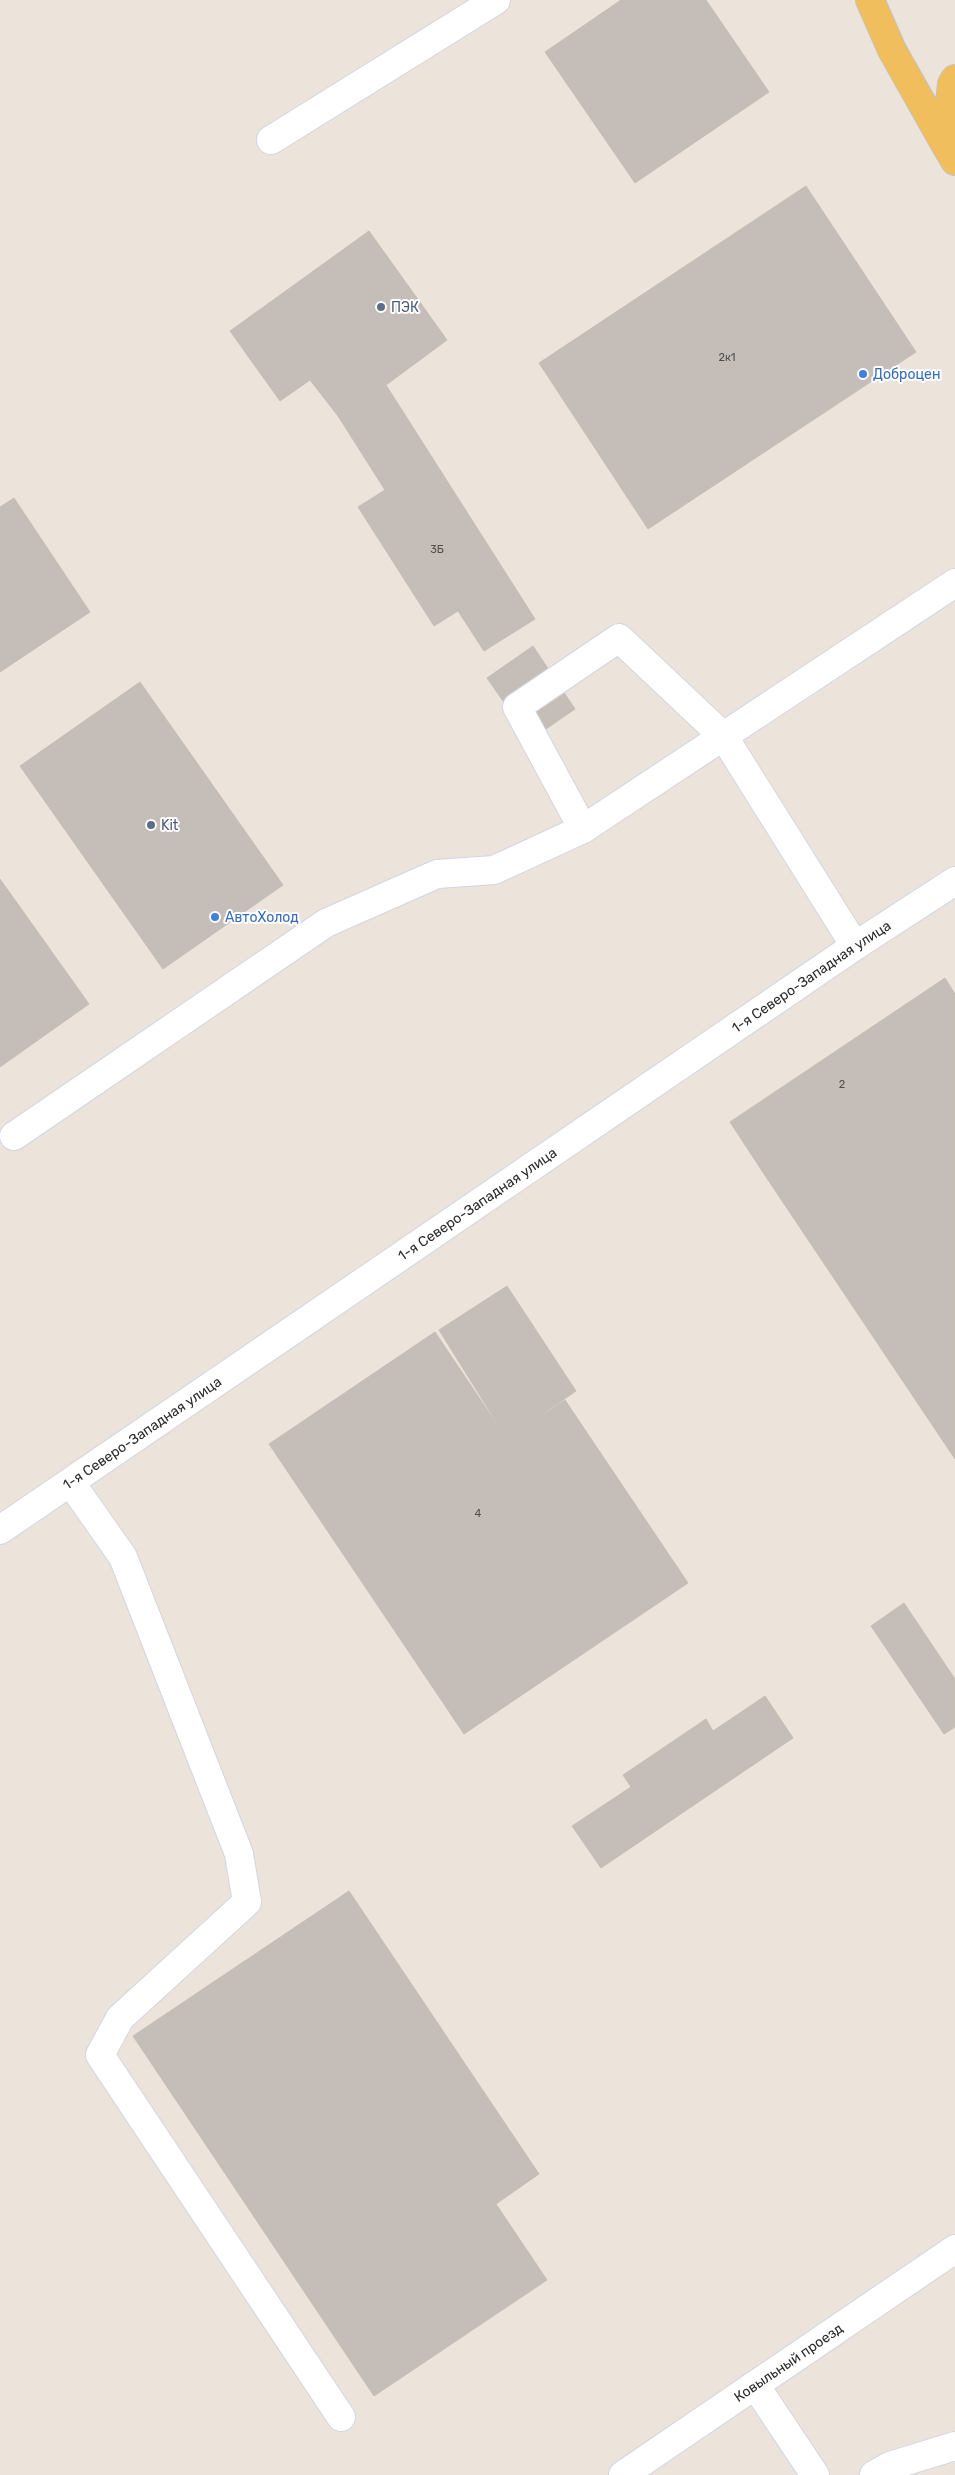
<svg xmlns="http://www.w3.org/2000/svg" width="955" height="2475" font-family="Rubik,sans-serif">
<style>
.building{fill:#c4bdb8;stroke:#c7bfb5}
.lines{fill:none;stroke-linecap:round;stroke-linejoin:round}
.minor-casing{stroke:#d1d6e2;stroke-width:30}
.major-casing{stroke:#c3c3c3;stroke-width:30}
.minor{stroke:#fff;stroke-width:28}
.major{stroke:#f0be5d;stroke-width:28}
.service-dot{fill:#5c6f8a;stroke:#fff;stroke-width:2}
.shop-dot{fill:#3f7fe0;stroke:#fff;stroke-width:2}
.labels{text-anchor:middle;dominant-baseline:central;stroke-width:4;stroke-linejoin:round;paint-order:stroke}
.number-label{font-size:11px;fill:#504f4e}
.service-label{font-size:14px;fill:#4e5e75;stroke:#fff;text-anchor:start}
.shop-label{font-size:14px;fill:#366cbe;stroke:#fff;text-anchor:start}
.street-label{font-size:14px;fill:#2a2a2a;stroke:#fff}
</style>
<rect width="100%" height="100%" fill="#ece3db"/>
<path class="building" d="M621 0H706L769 92 635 183 545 52Z
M806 186 916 352 648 529 539 363Z
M369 231 447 340 386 385 338 416 310 380 280 401 230 331Z
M386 385 535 619 484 651 458 611 434 626 358 507 385 490 338 416Z
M14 498 90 612 0 672V507Z
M533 646 575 709 530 740 487 678Z
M140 682 283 885 163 969 20 766Z
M0 879 89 1004 0 1067Z
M945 978 955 994V1046L764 1174 730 1122Z
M955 1046V1459L764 1174Z
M507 1286 576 1391 507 1439 439 1330Z
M435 1332 507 1439 565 1400 688 1583 464 1734 269 1444Z
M904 1603 955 1679V1727L944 1734 871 1626Z
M765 1696 793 1738 601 1868 572 1826 631 1787 623 1775 706 1719 713 1731Z
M349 1891 539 2174 496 2204 547 2280 374 2396 133 2036Z"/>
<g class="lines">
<g class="minor-casing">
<g id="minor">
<path d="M271 140 496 0"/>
<path d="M583 829 517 707 619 638 724 737 855 946"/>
<path d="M14 1136 326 923 437 874 494 870 583 829 955 583"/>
<path d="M71 1483 123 1557 239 1854 247 1902 120 2018 100 2055 341 2417"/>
<path id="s1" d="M0 1530 855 946 955 881"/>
<path d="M755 2385 815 2475"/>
<path id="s2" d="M623 2475 955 2249"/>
<path d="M874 2475 890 2466 955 2446"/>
</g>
</g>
<g class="major-casing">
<path id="major" d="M870 0 892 50 945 144
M955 79 952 84 945 144 955 161"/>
</g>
<use href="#minor" class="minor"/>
<use href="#major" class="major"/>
</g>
<g class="service-dot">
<circle cx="381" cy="307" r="5"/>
<circle cx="151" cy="825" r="5"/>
</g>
<g class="shop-dot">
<circle cx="863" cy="374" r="5"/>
<circle cx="215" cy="917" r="5"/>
</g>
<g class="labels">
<g class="number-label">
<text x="727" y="357">2к1</text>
<text x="437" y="549">3Б</text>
<text x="842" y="1084">2</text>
<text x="478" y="1513">4</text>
</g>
<g class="service-label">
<text x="391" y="307">ПЭК</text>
<text x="161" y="825">Kit</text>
</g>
<g class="shop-label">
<text x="873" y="374">Доброцен</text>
<text x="225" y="917">АвтоХолод</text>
</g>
<g class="street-label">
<text stroke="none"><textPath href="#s1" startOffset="982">1-я Северо-Западная улица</textPath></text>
<text stroke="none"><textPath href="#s1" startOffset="578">1-я Северо-Западная улица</textPath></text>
<text stroke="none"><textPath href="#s1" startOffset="172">1-я Северо-Западная улица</textPath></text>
<text stroke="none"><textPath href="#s2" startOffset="200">Ковыльный проезд</textPath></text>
</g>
</g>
</svg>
